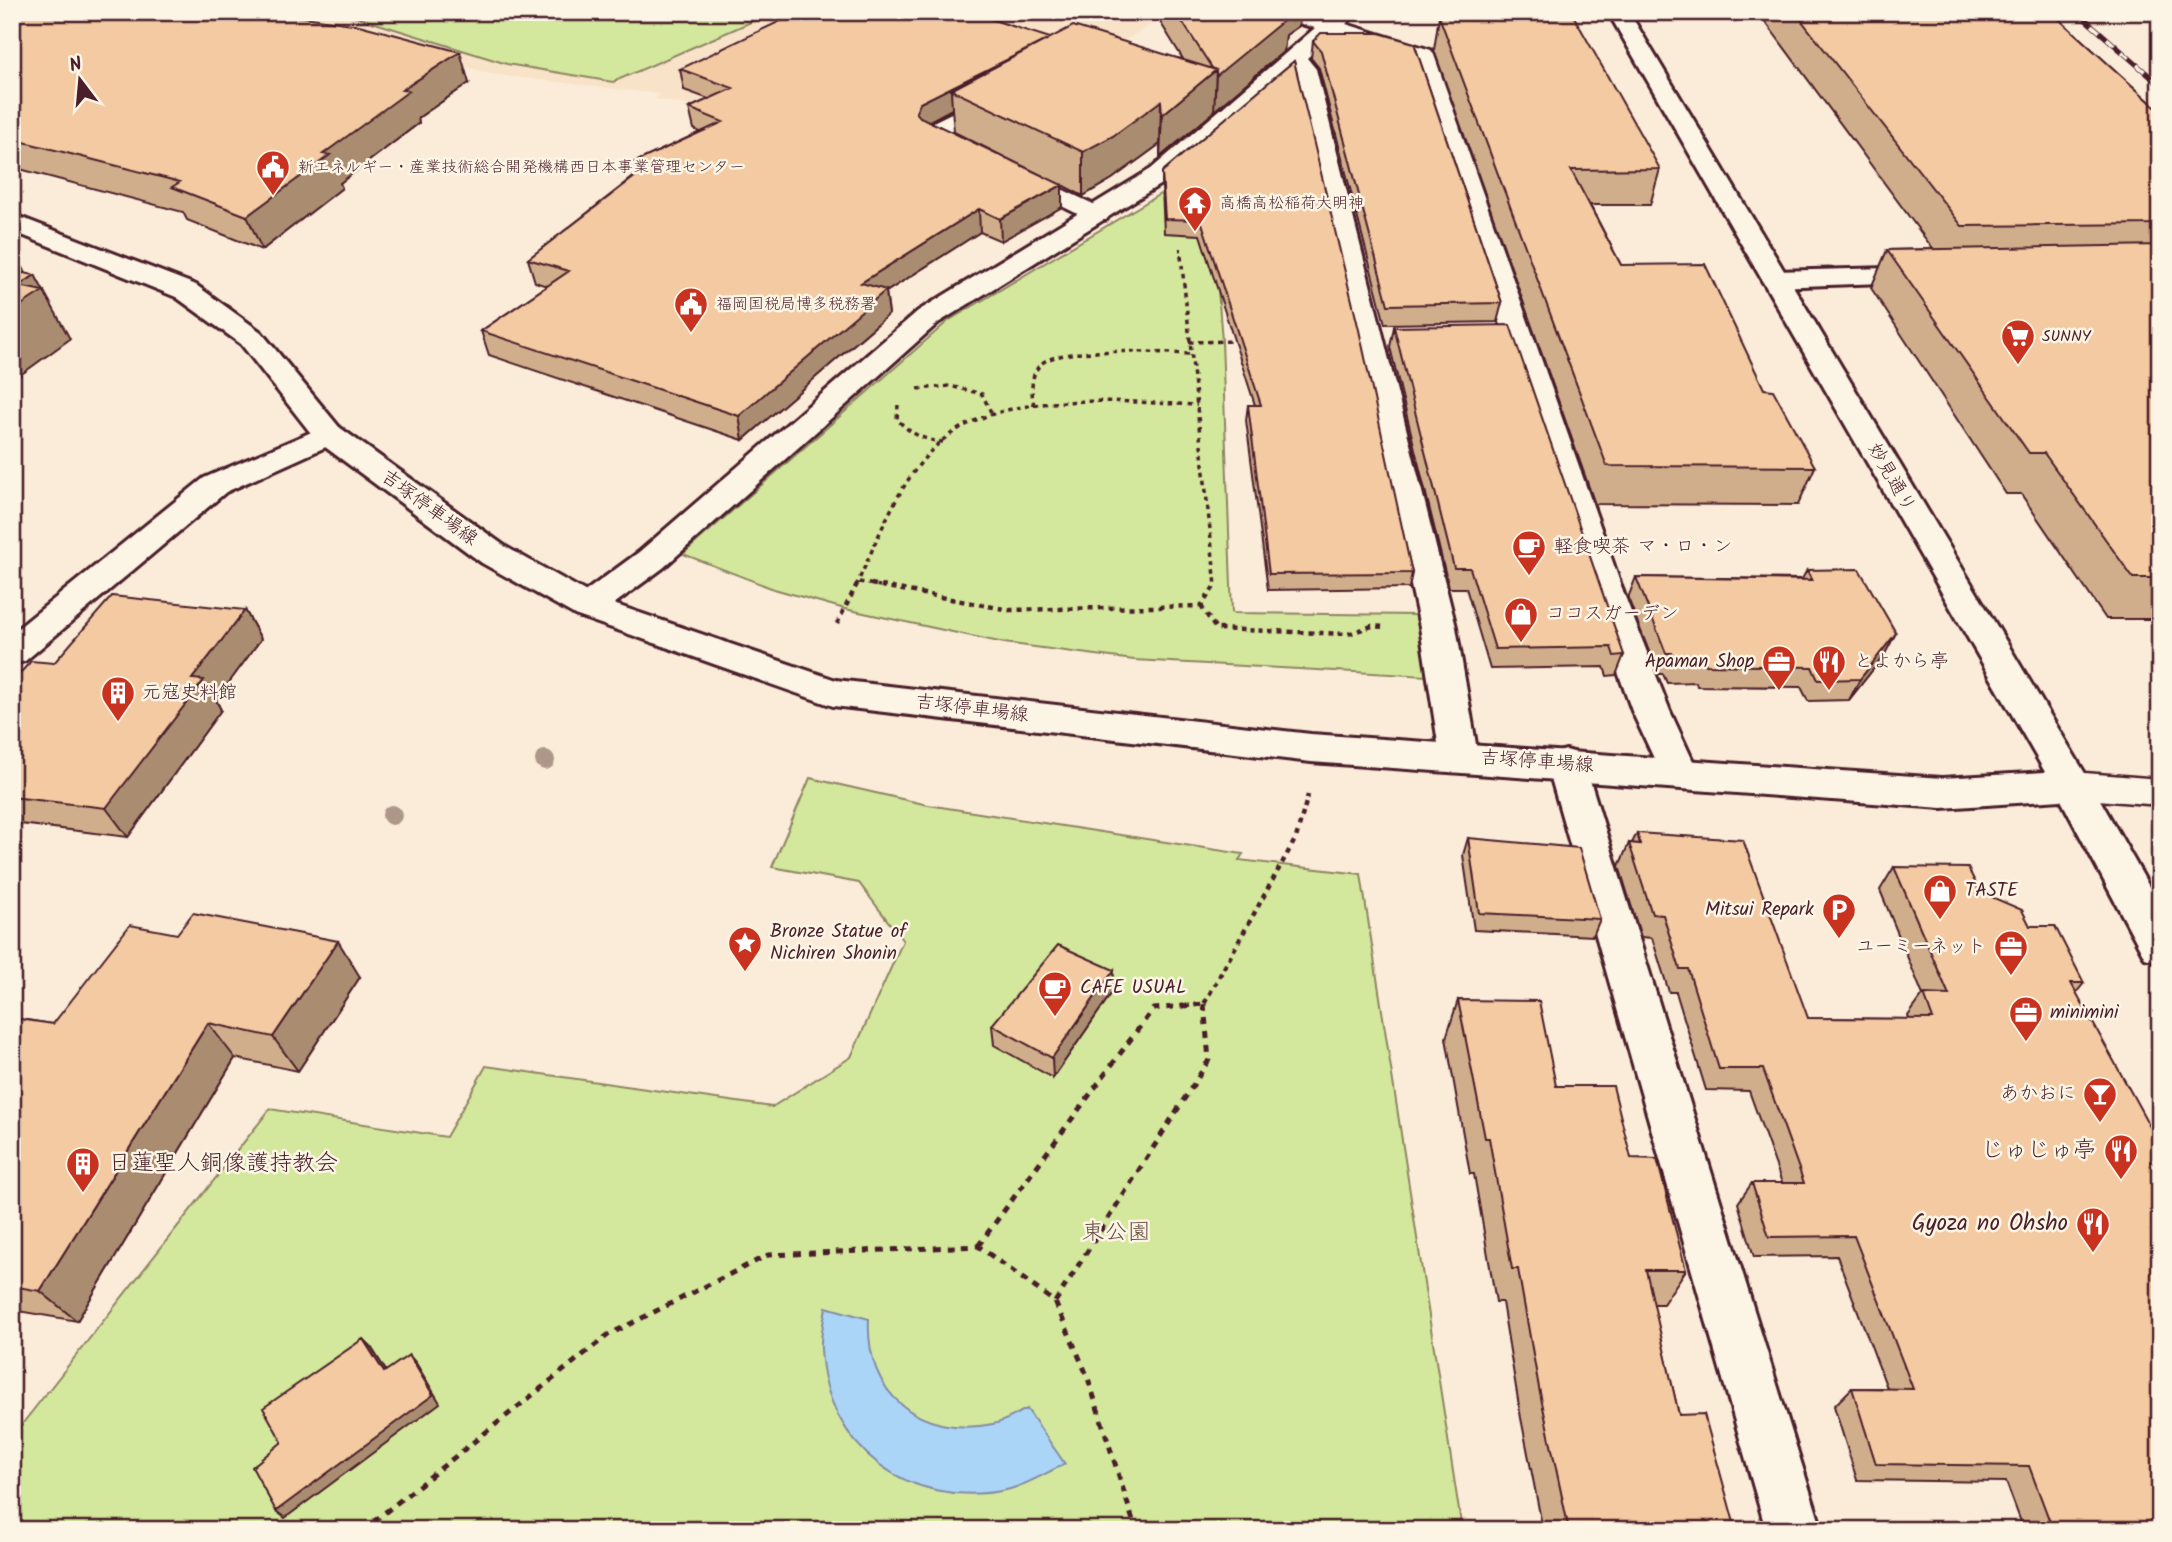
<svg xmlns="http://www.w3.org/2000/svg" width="2172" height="1542" font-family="Kalam,'Klee One',sans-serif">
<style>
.built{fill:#f8e2c8}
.green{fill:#d3e89c;stroke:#8e8464;stroke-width:2}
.water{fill:#abd5f6;stroke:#848ca5;stroke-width:2}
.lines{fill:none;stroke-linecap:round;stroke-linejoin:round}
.service-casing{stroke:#4a1f2b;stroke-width:5}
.minor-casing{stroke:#4a1f2b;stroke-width:6}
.tertiary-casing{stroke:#4a1f2b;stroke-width:6}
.secondary-casing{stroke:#4a1f2b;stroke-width:6}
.path-far3{stroke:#4a1f2b;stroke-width:2.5;stroke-dasharray:3.5 3.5;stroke-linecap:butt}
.path-far2{stroke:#4a1f2b;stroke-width:3.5;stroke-dasharray:4.5 4.5;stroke-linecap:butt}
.path-far1{stroke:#4a1f2b;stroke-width:4.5;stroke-dasharray:5 5;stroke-linecap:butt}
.path{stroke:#4a1f2b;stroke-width:5;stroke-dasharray:7 7;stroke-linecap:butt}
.service{fill:#fcf5e5;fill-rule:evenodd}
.minor{fill:#fcf5e5;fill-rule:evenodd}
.tertiary{fill:#fcf5e5;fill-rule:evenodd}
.secondary{fill:#fcf5e5;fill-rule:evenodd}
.rail-casing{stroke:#4a1f2b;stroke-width:5}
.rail{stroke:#fcf5e5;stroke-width:3.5;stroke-dasharray:10;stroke-linecap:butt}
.tree{fill:#ac9788}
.wall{fill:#d1ae8b;stroke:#4a1f2b;stroke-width:2;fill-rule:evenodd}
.shaded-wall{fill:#aa8d71;stroke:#4a1f2b;stroke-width:2}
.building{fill:#f3caa2;stroke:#4a1f2b;stroke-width:2}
.labels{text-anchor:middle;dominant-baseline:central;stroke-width:5;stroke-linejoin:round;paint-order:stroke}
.far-poi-label{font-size:16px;fill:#4a1f2b;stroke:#fcf5e5;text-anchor:start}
.street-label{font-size:19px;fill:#4a1f2b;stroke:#fcf5e5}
.poi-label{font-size:19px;fill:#4a1f2b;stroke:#fcf5e5;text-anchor:start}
.near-poi-label{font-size:23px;fill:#4a1f2b;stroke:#fcf5e5;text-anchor:end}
.near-park-label{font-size:23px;fill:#6c5147;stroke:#fcf5e5}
</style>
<rect width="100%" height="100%" fill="#faecd8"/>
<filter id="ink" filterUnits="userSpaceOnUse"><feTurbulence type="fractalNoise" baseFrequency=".0143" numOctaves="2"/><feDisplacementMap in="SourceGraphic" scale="14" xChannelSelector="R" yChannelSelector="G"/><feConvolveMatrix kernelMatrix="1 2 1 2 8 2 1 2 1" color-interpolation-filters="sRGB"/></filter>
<g filter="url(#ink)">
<path class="built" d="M299 12H1112L1152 24 969 132 815 78 748 116 655 99 660 94 490 74Z"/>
<path class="green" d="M340 12H774L613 82 507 64Z
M1165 191 1211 198 1222 341 1232 613 1419 615 1427 676 1134 660 1004 643 845 609 774 589 683 554 948 321Z
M810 778 928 805 1243 854 1239 860 1361 874 1462 1530H12V1437L270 1109 446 1137 486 1066 772 1107 851 1057 903 941 859 883 772 867Z"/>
<path class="water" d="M826 1307 869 1319C865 1395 920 1438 993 1424 1004 1422 1016 1414 1027 1409L1065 1464C1047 1472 1026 1486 1006 1490 910 1510 826 1449 821 1349 820 1336 824 1320 826 1307Z"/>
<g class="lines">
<g class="service-casing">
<path id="service" d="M994 92 1005 98 1001 102 948 132 974 148 971 153H955L920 132 923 127Z
M1019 169 1106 210 1110 215 1106 220H1090L1011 181 1008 176Z
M2072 772 2160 779V805L2072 798 2060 794 2054 785 2060 776Z"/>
</g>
<g class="minor-casing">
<path id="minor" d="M1276 12H1309L1327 18 1334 12H1357L1346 24 1431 50 1434 55 1624 594 1670 711 1698 772 1693 782 1679 786 1665 782 1632 711 1590 594 1413 59 1334 34 1307 58 1316 69 1456 627 1478 756 1472 766 1459 770 1446 766 1440 756 1420 627 1359 344 1294 70 1169 179 938 323 663 568 599 615 587 619 575 615 570 607 575 599 639 552 918 311 1151 169 1315 28 1278 17Z
M1927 267 1937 269 1941 275 1937 281 1775 287 1765 285 1761 279 1765 273 1775 271Z
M1566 750 1580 754 1585 764 1822 1530H1766L1547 764 1552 754Z"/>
</g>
<g class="tertiary-casing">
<path id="tertiary" d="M328 425 339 427 343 434 339 441 226 492 25 661 12 664V633L204 478Z"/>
</g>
<g class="secondary-casing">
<path id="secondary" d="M1608 12H1629L2086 775 2160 906V963L2145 958 2061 800 1942 808 1311 762 833 706 575 615 482 563 317 441 241 344 176 297 12 231V214L196 285 261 332 339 427 506 547 599 599 836 680 1311 734 1942 778 2045 772Z"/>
</g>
<path class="path-far3" d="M1180 248 1181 258"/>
<path class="path-far2" d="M1181 256 1216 586
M1189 342 1238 341
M918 389 950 386 982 394 993 416
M898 405 897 419C910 434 924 440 943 442
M1034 405C1031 392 1030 374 1041 364 1062 345 1161 353 1191 354
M859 582 880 586
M856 586C878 539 897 484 935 447 996 387 1119 402 1197 405"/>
<path class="path-far1" d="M871 584 1009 610 1201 606 1216 584
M1201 606 1216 629 1348 634 1372 626 1385 627
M837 624 857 584
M1185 1006 1204 1004 1296 838 1308 795"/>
<path class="path" d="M978 1246 1153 1009 1203 1004
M1055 1302 1209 1060 1204 1004
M363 1530 608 1335 768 1255 978 1246 1055 1302 1087 1375 1136 1530"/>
<use href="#service" class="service"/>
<use href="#minor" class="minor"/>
<use href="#tertiary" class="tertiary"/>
<use href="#secondary" class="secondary"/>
<g class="rail-casing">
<path id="rail" d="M2077 12 2160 85
M2155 12 2160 16"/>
</g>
<use href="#rail" class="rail"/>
</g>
<g class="tree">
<circle cx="545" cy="760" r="10"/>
<circle cx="392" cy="815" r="10"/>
</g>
<path class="wall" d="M12 12H294L288 15 469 83 418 118 419 123 340 183 342 188 262 250 187 220 183 212 12 167Z
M1154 12H1300L1299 26 1286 35 1284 51 1214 111V110V112L1160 157V144L1112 179 1083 196 1062 185V207L1001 241 980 232 886 292 889 314 743 440 489 355 481 331 547 286 535 282 528 259 636 175 633 163 700 132 694 129 689 108 709 99 684 90 680 69 1050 38 1183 59ZM952 109 954 132 1045 177 928 121Z
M1758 12H2051L2160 111V619H2106L2021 494H2006L1871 288 1887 250 1933 249Z
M1439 16 1660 169 1650 205H1590L1621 265 1764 389 1815 467 1798 505 1595 504 1434 50Z
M1313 41 1414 43 1502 303 1497 322 1385 324 1319 68 1311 58Z
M1294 61 1412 573 1409 588 1268 590 1246 420 1248 405H1255L1200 235 1164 233 1162 187V172Z
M1394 327 1624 655 1616 675 1607 676 1604 667 1490 669 1466 588H1449L1390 347Z
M1807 570 1885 654 1849 700 1808 701 1801 687 1697 686 1696 682 1667 683 1663 674H1658L1628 598 1636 577 1802 579Z
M245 610 261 639 216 700 221 710 128 837 12 823V682L54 663Z
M1637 833 1808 1018 1909 1019 1908 1016 1923 995 1880 890 1894 867 1980 892 2030 926 2084 983 2076 993 2160 1530H2024L2006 1482 1857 1480 1834 1406 1852 1388H1887L1837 1256 1754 1257 1738 1203 1752 1183H1782L1749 1091 1706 1090 1676 992H1669L1652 938 1641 937 1619 866 1629 843H1632Z
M1468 838 1600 919 1593 936 1474 930 1463 855Z
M177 934 360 977 298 1071 235 1058 77 1321 12 1310V1018L53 1024Z
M1113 991 1053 1078 994 1045 992 1025Z
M1458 1000 1556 1086 1631 1158 1686 1270 1663 1304H1653L1679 1415 1736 1530H1543L1521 1418 1502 1302H1496L1474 1174H1470L1446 1038Z"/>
<path class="shaded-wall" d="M229 12H294L238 36Z
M1272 12H1300L1299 26 1286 35 1284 51 1214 111 1216 76 1265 17Z
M1050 38 951 90 952 109 922 125 916 112 920 103Z
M460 52 469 83 418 118 419 123 340 183 342 188 262 250 247 216 323 154 402 90Z
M1216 70 1214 112 1160 157 1162 115Z
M1161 101 1160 144 1112 179 1083 196V152Z
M1062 185V207L1001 241 1000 219Z
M979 209 980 232 886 292 889 314 743 440 739 416 861 283Z
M19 260 29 279 35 275 70 339 12 381V264Z
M245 610 261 639 216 700 221 710 128 837 106 808 192 679Z
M1896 633 1885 654 1849 700 1860 679Z
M338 941 360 977 298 1071 273 1037Z
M1114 970 1113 991 1053 1078 1052 1058Z
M208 1023 235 1058 77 1321 40 1291Z
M363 1339 371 1347 392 1380 384 1372Z
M409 1355 416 1363 440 1403 285 1518 276 1511Z"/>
<path class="building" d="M12 12H270L359 25 460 52 402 90 409 91 323 154 330 155 247 216 172 187 180 182 12 139Z
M799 12H968L1050 38 920 103 916 112 920 117 1062 185 1000 219 979 209 861 283 886 290 739 416 481 331 569 271 528 259 645 169 633 163 723 122 689 108 733 88 680 69Z
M1176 12H1272L1265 17H1288L1216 76V70L1212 68Z
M1795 12H2051L2160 111V224L1962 226Z
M1573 15 1660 169 1571 170 1621 265 1705 264 1764 389 1773 390 1815 467 1607 466 1439 16Z
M1073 26 1216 70 1162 115 1161 101 1113 136 1083 152 951 90Z
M1321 33H1379L1414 43 1502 303 1388 305 1321 51 1313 41Z
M1294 61 1359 330 1412 573 1269 574 1248 405H1261L1201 220 1165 219 1162 172Z
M2160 245V578H2133L2044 453H2029L1887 250Z
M12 259 19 260 12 264Z
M12 271 35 275 19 286 43 291 12 311Z
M1510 325 1624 655 1614 656 1611 647 1495 649 1470 568H1454L1394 327Z
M1859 569 1896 633 1860 679 1818 680 1812 667 1706 665 1705 662H1675L1672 653H1666L1636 577 1812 580 1807 570Z
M112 596 245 610 192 679 204 680 106 808 12 797V682L31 661 54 663Z
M1637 833 1743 840 1808 1018 1933 1019 1924 994 1949 995 1894 867 1968 868 1980 892 2022 910 2030 926H2055L2084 983H2071L2160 1145V1530H2053L2029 1466 1876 1464 1852 1388 1913 1389 1854 1236 1769 1237 1752 1183H1804L1763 1069H1719L1688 969H1680L1663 915 1652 914 1629 843 1640 844Z
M1468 838 1579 848 1600 919 1479 913Z
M193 913 338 941 273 1037 208 1023 40 1291 12 1286V1018L53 1024 130 925 177 934Z
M1058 945 1114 970 1052 1058 992 1025Z
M1458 1000 1539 1001 1556 1086H1613L1631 1158 1657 1159 1686 1270H1646L1679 1415 1704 1414 1736 1530H1569L1539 1388 1518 1269H1512L1489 1138H1485Z
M363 1339 384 1372 409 1355 433 1395 276 1511 252 1467 282 1442 263 1408Z"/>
</g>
<defs>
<g id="civic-pin" transform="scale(1.75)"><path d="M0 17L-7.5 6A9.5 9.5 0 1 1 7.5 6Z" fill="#c8321e" stroke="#fcf5e5"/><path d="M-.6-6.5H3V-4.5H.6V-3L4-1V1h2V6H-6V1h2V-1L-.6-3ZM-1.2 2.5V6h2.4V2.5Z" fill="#fff"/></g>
<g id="temple-pin" transform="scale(1.75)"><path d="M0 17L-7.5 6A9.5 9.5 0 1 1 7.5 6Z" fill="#c8321e" stroke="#fcf5e5"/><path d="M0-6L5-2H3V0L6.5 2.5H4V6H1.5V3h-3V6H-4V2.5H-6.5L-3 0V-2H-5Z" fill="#fff"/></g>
<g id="supermarket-pin" transform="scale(1.75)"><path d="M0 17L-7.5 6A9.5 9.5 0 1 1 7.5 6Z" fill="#c8321e" stroke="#fcf5e5"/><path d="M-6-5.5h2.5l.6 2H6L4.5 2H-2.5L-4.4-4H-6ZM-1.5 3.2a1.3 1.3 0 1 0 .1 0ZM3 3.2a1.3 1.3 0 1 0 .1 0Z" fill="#fff"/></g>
<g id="cafe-pin" transform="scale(1.75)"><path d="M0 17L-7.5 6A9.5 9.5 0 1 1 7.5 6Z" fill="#c8321e" stroke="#fcf5e5"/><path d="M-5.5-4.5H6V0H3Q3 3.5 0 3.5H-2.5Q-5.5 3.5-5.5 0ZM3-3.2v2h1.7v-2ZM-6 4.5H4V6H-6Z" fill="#fff"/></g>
<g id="shop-pin" transform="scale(1.75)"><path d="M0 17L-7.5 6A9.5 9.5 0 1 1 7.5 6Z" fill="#c8321e" stroke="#fcf5e5"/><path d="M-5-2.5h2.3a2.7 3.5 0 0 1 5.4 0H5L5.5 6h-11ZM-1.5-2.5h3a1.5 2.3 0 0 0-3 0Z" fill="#fff"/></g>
<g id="office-pin" transform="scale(1.75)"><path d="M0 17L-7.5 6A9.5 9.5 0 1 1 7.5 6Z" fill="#c8321e" stroke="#fcf5e5"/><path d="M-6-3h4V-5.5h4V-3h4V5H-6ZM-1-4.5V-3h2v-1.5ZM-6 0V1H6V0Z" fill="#fff"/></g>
<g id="restaurant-pin" transform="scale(1.75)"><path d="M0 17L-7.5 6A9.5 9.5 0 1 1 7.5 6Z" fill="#c8321e" stroke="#fcf5e5"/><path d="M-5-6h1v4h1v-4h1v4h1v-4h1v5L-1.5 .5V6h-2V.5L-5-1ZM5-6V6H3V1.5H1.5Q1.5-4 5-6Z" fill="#fff"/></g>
<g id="building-pin" transform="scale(1.75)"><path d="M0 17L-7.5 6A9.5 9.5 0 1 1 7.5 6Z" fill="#c8321e" stroke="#fcf5e5"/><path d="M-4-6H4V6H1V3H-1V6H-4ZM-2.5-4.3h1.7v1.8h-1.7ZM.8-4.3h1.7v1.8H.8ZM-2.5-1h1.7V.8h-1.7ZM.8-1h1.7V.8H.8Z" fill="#fff"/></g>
<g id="parking-pin" transform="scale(1.75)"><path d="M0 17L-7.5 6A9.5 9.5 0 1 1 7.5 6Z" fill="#c8321e" stroke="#fcf5e5"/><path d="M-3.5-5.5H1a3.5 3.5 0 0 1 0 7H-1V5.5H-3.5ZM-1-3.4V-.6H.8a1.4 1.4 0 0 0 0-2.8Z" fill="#fff"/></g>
<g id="sight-pin" transform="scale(1.75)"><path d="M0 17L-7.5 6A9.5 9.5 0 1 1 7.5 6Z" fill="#c8321e" stroke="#fcf5e5"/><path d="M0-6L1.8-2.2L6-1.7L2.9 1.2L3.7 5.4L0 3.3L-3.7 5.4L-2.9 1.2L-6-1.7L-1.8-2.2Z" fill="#fff"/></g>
<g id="bar-pin" transform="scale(1.75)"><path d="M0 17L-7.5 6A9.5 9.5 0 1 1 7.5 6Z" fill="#c8321e" stroke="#fcf5e5"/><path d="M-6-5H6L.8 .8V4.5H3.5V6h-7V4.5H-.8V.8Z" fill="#fff"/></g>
</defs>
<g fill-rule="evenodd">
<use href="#civic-pin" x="273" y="167"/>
<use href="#temple-pin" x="1195" y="203"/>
<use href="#civic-pin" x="691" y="304"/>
<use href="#supermarket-pin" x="2018" y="336"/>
<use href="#cafe-pin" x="1529" y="547"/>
<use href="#shop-pin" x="1521" y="614"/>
<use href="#office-pin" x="1779" y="662"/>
<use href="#restaurant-pin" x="1829" y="662"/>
<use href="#building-pin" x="118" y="693"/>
<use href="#shop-pin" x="1940" y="891"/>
<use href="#parking-pin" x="1839" y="910"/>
<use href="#sight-pin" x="745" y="943"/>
<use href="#office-pin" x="2011" y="947"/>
<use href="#cafe-pin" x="1055" y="988"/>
<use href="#office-pin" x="2026" y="1013"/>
<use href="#bar-pin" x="2100" y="1094"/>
<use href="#restaurant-pin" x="2121" y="1151"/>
<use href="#building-pin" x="83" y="1164"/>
<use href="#restaurant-pin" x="2093" y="1224"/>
</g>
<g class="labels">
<g class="far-poi-label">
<text x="298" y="167">新エネルギー・産業技術総合開発機構西日本事業管理センター</text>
<text x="1220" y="203">高橋高松稲荷大明神</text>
<text x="716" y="304">福岡国税局博多税務署</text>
<text x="2042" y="336">SUNNY</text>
</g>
<g class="street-label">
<text transform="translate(1891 478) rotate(60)">妙見通り</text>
<text transform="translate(429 508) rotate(36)">吉塚停車場線</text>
<text transform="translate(972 709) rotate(7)">吉塚停車場線</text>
<text transform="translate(1537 762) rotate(4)">吉塚停車場線</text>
</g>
<g class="poi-label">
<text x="1554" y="547">軽食喫茶 マ・ロ・ン</text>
<text x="1546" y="614">ココスガーデン</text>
<text x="1754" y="662" text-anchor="end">Apaman Shop</text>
<text x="1854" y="662">とよから亭</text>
<text x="142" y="693">元寇史料館</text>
<text x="1965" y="891">TASTE</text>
<text x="1814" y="910" text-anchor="end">Mitsui Repark</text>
<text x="770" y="932">Bronze Statue of<tspan x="770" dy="22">Nichiren Shonin</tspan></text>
<text x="1986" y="947" text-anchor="end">ユーミーネット</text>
<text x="1080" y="988">CAFE USUAL</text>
<text x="2050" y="1013">minimini</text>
<text x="2076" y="1094" text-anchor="end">あかおに</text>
</g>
<g class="near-poi-label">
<text x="2096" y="1151">じゅじゅ亭</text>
<text x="108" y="1164" text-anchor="start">日蓮聖人銅像護持教会</text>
<text x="2068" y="1224">Gyoza no Ohsho</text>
</g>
<g class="near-park-label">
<text x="1116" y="1233">東公園</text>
</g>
</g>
<rect width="2172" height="1542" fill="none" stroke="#fcf5e5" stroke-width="42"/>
<rect x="21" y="21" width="2130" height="1500" fill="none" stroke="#4a1f2b" stroke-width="2.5" filter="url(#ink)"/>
<g transform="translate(80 80) rotate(344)" stroke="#fcf5e5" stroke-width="5" paint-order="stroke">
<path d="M0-5L12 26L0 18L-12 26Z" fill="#4a1f2b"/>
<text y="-10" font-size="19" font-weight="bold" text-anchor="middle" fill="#4a1f2b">N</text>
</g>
</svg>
